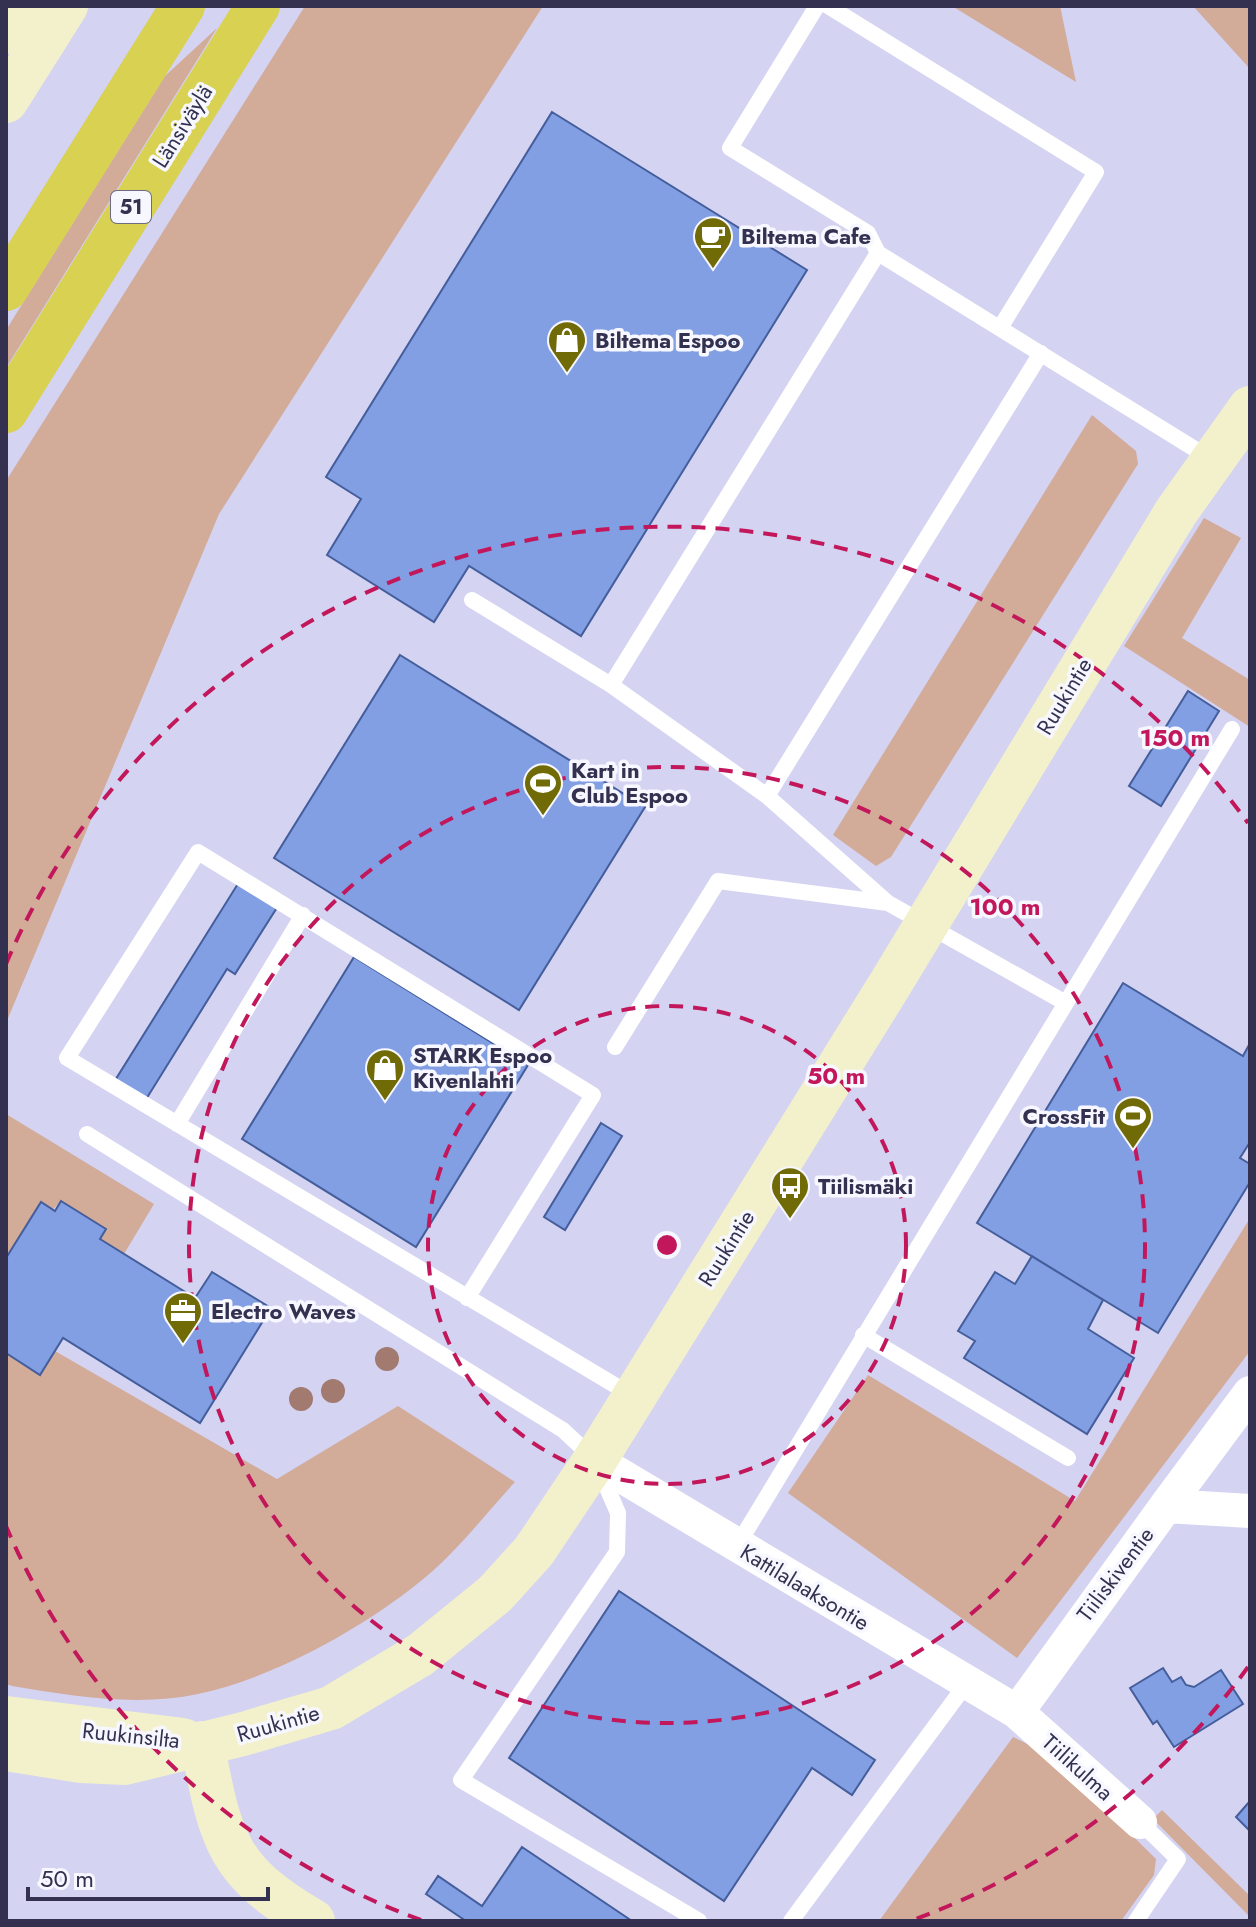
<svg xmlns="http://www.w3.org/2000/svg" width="1256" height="1927" font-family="Jost,sans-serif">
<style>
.green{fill:#d2ab99}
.building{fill:#829fe3;stroke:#445d9b;stroke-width:2}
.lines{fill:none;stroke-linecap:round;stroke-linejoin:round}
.lane{stroke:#fff;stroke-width:16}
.street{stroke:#fff;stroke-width:34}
.secondary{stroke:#f3f1cb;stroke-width:44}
.highway{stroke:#d8d152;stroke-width:44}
.tree{fill:#a27a6f}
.ring{fill:none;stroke:#c2185b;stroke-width:4;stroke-dasharray:14 10}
.labels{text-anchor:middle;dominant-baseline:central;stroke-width:7;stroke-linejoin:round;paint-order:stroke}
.shield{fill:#f7f7ff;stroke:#6e6c84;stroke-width:2}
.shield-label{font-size:20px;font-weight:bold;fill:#33314f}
.street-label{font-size:22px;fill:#33314f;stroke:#f7f7ff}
.poi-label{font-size:22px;font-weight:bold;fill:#33314f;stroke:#f7f7ff;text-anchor:start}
.centre{fill:#c2185b;stroke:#f7f7ff;stroke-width:4}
.ring-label{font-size:24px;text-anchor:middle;font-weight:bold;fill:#c2185b;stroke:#f7f7ff;stroke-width:7;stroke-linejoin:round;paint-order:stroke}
</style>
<rect width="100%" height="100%" fill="#d4d3f2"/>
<path class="green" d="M305 6H543L219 514 6 1023V481Z
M952 6H1060L1076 82Z
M1193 6H1250V69Z
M217 28 6 368V330L165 76Z
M1092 415 1136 451 1138 464 891 857 876 866 833 835Z
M1204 518 1241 538 1182 638 1250 680V727L1124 646Z
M6 1114 154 1204 124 1254 100 1239 105 1228 61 1201 6 1258Z
M1250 1218V1351L1017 1658 788 1493 868 1375 1075 1501Z
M55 1351 277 1479 398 1406 515 1482C487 1512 460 1548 428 1575 369 1625 275 1678 198 1694 138 1707 71 1696 12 1686L6 1684V1353L40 1374Z
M1013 1737 1051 1755 1156 1859 1154 1875 1121 1921H879Z
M1162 1810 1250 1896V1917L1153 1819Z"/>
<path class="building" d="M552 112 807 270 581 636 469 566 434 622 327 555 361 499 326 477Z
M400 655 645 807 519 1010 274 858Z
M1188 691 1219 711 1161 806 1129 786Z
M239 882 278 906 235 974 227 969 145 1101 114 1082Z
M354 957 528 1065 416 1247 242 1139Z
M1123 983 1243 1056 1250 1043V1142L1240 1158 1250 1164V1182L1158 1333 977 1223Z
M601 1123 622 1136 565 1230 544 1217Z
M61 1201 106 1229 100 1239 195 1298 212 1272 271 1308 200 1423 63 1338 40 1375 6 1353V1258L41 1202 55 1211Z
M1032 1256 1103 1300 1088 1329 1134 1358 1087 1434 964 1358 975 1341 958 1331 995 1272 1015 1284Z
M619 1591 875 1760 852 1795 812 1768 724 1901 509 1758Z
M1163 1668 1172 1682 1181 1677 1186 1685 1194 1687 1221 1670 1243 1704 1174 1747 1157 1721 1153 1724 1130 1688Z
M1250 1801V1831L1236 1817Z
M522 1847 632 1921H466L426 1894 438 1876 482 1906Z"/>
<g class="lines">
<path class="lane" d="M817 6 730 148 868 233 878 253 1211 459
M828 6 1096 172 1000 328
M472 600 611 685 767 796 888 903 1064 1002
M611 685 878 253
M767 796 1041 353
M615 1047 718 881 888 903
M177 1124 303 915
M87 1134 563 1430 595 1460 618 1513 617 1552 461 1780 699 1921
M467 1298 593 1095 198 852 67 1058 633 1396
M863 1335 1068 1458
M737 1546 1232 729
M791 1921 967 1683
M1136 1921 1178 1859 1140 1822"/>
<path class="street" d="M595 1460 1017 1712 1140 1822
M1166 1506 1250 1393
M1017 1712 1166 1506 1250 1511"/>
<path class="secondary" d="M6 32 22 6
M6 101 66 6
M6 1718 183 1740
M202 1743C221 1839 225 1870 313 1921
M6 1749 81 1761 125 1763 243 1734 331 1708 420 1655 495 1594 534 1551 595 1460 892 981 1176 512 1250 408"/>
<path class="highway" d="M6 289 183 6
M6 411 258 6"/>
</g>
<g class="tree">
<circle cx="387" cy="1359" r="12"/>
<circle cx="333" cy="1391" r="12"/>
<circle cx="301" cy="1399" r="12"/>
</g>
<g class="ring">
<circle cx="667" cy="1245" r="239"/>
<circle cx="667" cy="1245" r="478"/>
<path d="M1248 1667A718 718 0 0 1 913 1920M421 1920A718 718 0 0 1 6 1526M6 964A718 718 0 0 1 1248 823"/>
</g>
<defs>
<g id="cafe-pin" transform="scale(2)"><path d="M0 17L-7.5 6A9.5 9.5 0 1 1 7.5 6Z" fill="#706b06" stroke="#f7f7ff"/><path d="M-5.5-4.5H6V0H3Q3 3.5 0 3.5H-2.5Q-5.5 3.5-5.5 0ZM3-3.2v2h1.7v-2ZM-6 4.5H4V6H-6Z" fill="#fff"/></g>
<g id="shop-pin" transform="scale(2)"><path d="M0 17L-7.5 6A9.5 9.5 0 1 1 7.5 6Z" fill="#706b06" stroke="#f7f7ff"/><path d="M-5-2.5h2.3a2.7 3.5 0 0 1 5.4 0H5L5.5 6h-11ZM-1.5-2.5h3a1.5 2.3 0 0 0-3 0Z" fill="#fff"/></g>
<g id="stadium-pin" transform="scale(2)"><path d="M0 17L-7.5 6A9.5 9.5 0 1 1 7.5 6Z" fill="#706b06" stroke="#f7f7ff"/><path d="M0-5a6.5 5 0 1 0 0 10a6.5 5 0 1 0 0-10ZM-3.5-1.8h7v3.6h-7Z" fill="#fff"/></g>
<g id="bus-pin" transform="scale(2)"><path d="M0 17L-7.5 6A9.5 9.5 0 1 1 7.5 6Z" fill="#706b06" stroke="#f7f7ff"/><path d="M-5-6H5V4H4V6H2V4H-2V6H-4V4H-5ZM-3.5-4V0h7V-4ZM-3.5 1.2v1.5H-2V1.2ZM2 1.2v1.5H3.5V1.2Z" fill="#fff"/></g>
<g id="office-pin" transform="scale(2)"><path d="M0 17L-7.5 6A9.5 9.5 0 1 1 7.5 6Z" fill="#706b06" stroke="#f7f7ff"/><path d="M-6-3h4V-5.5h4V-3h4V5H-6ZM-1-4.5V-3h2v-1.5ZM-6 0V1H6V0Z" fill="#fff"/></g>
</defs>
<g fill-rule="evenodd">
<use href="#cafe-pin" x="713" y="236"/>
<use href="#shop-pin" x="567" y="340"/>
<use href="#stadium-pin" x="543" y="783"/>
<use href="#shop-pin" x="385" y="1068"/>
<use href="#stadium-pin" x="1133" y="1116"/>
<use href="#bus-pin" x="790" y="1186"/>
<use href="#office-pin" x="183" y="1311"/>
</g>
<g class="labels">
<rect class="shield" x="111" y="191" width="40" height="32" rx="6"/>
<g class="shield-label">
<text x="131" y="207">51</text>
</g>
<g class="street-label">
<text transform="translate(182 126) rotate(-58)">Länsiväylä</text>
<text transform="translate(1064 696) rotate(-59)">Ruukintie</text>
<text transform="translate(726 1248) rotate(-58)">Ruukintie</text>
<text transform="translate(1115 1574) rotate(-53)">Tiiliskiventie</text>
<text transform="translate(805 1587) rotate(31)">Kattilalaaksontie</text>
<text transform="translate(278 1723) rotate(-16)">Ruukintie</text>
<text transform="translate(131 1735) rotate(6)">Ruukinsilta</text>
<text transform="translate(1078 1767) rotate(42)">Tiilikulma</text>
</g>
<g class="poi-label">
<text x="741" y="236">Biltema Cafe</text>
<text x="595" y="340">Biltema Espoo</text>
<text x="571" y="770">Kart in<tspan x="571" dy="25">Club Espoo</tspan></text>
<text x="413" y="1055">STARK Espoo<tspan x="413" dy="25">Kivenlahti</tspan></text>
<text x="1105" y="1116" text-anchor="end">CrossFit</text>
<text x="818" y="1186">Tiilismäki</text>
<text x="211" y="1311">Electro Waves</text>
</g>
</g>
<circle cx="667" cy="1245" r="12" class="centre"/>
<g class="ring-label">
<text x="1175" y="746">150 m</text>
<text x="1005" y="915">100 m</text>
<text x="836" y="1084">50 m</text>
</g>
<rect width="1256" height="1927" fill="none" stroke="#33314f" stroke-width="16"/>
<path d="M28 1887v12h240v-12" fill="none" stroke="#33314f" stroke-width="4"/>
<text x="40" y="1887" font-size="24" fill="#33314f" stroke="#f7f7ff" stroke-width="6" paint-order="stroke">50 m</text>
</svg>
